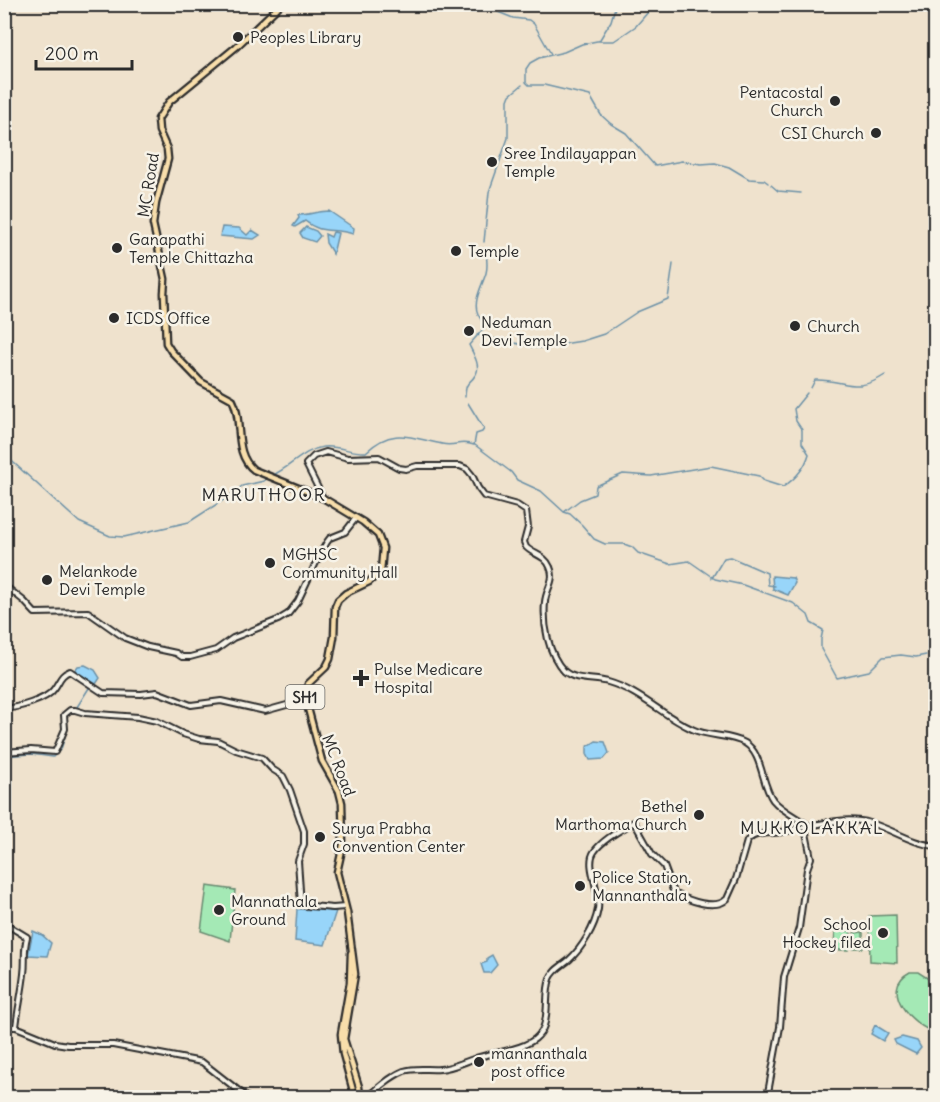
<svg xmlns="http://www.w3.org/2000/svg" width="940" height="1102" font-family="Delius,sans-serif">
<style>
.green{fill:#a4e9b5;stroke:#688a70;stroke-width:1.5}
.water{fill:#98d5f9;stroke:#6c91a7;stroke-width:1.5}
.lines{fill:none;stroke-linecap:round;stroke-linejoin:round}
.stream{stroke:#6c91a7;stroke-width:1.5}
.secondary-casing{stroke:#2b2b2b;stroke-width:8}
.primary-casing{stroke:#2b2b2b;stroke-width:9}
.secondary{stroke:#f7f3e8;stroke-width:4}
.primary{stroke:#f8deab;stroke-width:4.5}
.poi-dot{fill:#2b2b2b;stroke:#f7f3e8;stroke-width:2}
.labels{text-anchor:middle;dominant-baseline:central;stroke-width:5;stroke-linejoin:round;paint-order:stroke}
.shield{fill:#f7f3e8;stroke:#686764;stroke-width:1.5}
.shield-label{font-size:15px;font-weight:bold;fill:#2b2b2b}
.poi-label{font-size:16px;fill:#2b2b2b;stroke:#f7f3e8;text-anchor:start}
.street-label{font-size:16px;fill:#2b2b2b;stroke:#f7f3e8}
.neighbourhood-label{font-size:18px;letter-spacing:1.5px;fill:#2b2b2b;stroke:#f7f3e8}
</style>
<rect width="100%" height="100%" fill="#efe2cd"/>
<filter id="ink" filterUnits="userSpaceOnUse"><feTurbulence type="fractalNoise" baseFrequency=".0167" numOctaves="2"/><feDisplacementMap in="SourceGraphic" scale="12" xChannelSelector="R" yChannelSelector="G"/><feConvolveMatrix kernelMatrix="1 2 1 2 8 2 1 2 1" color-interpolation-filters="sRGB"/></filter>
<g filter="url(#ink)">
<path class="green" d="M207 886 235 890 230 941 201 931Z
M896 915 897 963 870 961 869 916Z
M835 930 851 931 849 950H834Z
M863 932V948H853L854 933Z
M910 972H918L935 983V1032C913 1027 878 989 910 972Z"/>
<path class="water" d="M329 211 354 228 353 234C333 227 322 235 305 221L295 227 293 226 299 218 298 215C309 215 318 211 329 211Z
M222 227 239 228 247 235 252 230 260 235 254 239 220 236Z
M306 227 316 231 320 236 315 242 303 238 300 233Z
M333 232 338 233 333 254 326 243 325 234 331 237Z
M772 576 793 578 795 583 788 595 773 589Z
M85 665 95 670 100 678 96 684 74 671 78 666Z
M596 741 605 742 609 753 604 759 590 760 587 754V747Z
M297 909 336 911 325 945 295 941Z
M33 931 42 935 51 943 47 956 28 955Z
M492 955 497 965 490 973H484L481 964 487 962V958Z
M875 1025 888 1033 883 1041 871 1034Z
M902 1037 917 1041 921 1048 916 1054 896 1044 894 1040Z"/>
<g class="lines">
<path class="stream" d="M478 4 513 18 529 20 534 24 551 54
M655 4 636 26 614 41H597L582 44 564 52 539 58 530 63 526 69V82L529 85H544L590 96 601 115 611 124 626 133 655 166 682 161 701 164 715 163 729 167 749 179 764 180 768 183
M599 41 611 21 616 4
M771 185 778 191 801 193
M484 242 489 192 508 138V100L510 95 522 85
M477 335 538 348 582 341 604 334 637 312 668 299 673 264
M811 388 815 380C846 379 855 395 885 375
M465 397C466 379 469 386 476 374 481 366 473 353 469 345L485 327C483 321 480 319 478 314 472 302 483 284 486 273 488 266 487 260 486 254
M475 445 511 472 517 480 541 491 564 512 570 514 582 525 594 539 605 544H624L632 547 638 553 670 564 689 561 715 579 743 585 793 603 808 615 811 623 823 630 821 639V649L837 678 869 671 883 657 901 655 916 657 926 655
M4 454 79 522 110 536 124 537 189 522 228 497 242 486 264 481 269 477
M273 475C291 467 303 450 323 447 338 445 351 453 366 452 393 426 411 438 442 444 455 447 460 440 474 445L476 434 482 432 484 429 468 403
M564 512 580 500 595 494 596 486 623 474 651 476 711 466 759 476 764 481 783 487C795 479 805 468 809 454L802 443V430L796 421 794 409 807 393
M712 578 724 558 730 557 767 573 768 585 775 586
M931 652 936 649
M77 707 89 688
M66 732 67 716 71 712
M4 756 31 754 53 757 61 749 65 737
M4 927 14 932"/>
<g class="secondary-casing">
<path id="secondary" d="M323 498 306 464 314 456 326 452 348 458 379 457 399 468 406 469 417 466H460L467 469 472 475 478 488 484 496 517 505 526 511 528 527 524 542 526 547C534 555 545 555 550 567 556 580 546 589 545 602 543 624 548 654 564 671 575 681 595 678 608 682 640 691 663 716 692 729 708 737 730 734 745 743 763 754 761 784 773 800 781 810 796 817 806 824
M4 585 24 601 35 613 88 612 125 638 148 647 176 653 182 657H190L216 650 233 638 278 620 288 614 298 601 320 554 327 542 330 538 345 532 356 518
M4 709C17 708 47 700 54 689 60 681 60 675 70 671L103 693 141 694 157 692 191 705 221 701 265 711 305 700
M4 752 31 750 55 752 65 729 64 715 70 710H75L85 713 138 717 157 721 183 734 199 739 218 741 236 750 262 758 272 769 283 776 290 790 304 831V844L298 861 301 905 333 908 345 907
M4 923 27 937C23 952 26 959 24 974 22 992 18 1009 16 1027
M4 1027H16L55 1043 68 1045H113L202 1062 248 1098
M367 1098C378 1088 390 1077 404 1071 417 1067 427 1070 440 1069 453 1068 466 1061 479 1057 495 1052 527 1049 538 1036 551 1023 544 996 550 979 553 970 562 966 569 960 582 948 595 927 598 909 601 892 585 865 594 852 603 839 621 830 634 822L652 854 664 866 674 893C688 900 715 911 727 899L736 879 747 841C756 831 770 834 782 832 808 827 843 815 870 823 892 829 912 844 936 846
M767 1098 780 1027 784 977 799 928 807 869 811 858 806 833 807 825"/>
</g>
<g class="primary-casing">
<path id="primary" d="M281 4 236 47 169 102 158 119 159 131 167 149 168 159 156 203 153 224 165 279 164 293 166 343 171 351 201 382 232 399C244 420 232 453 254 470L323 498 363 522 378 535 383 548 381 571 369 582 346 593 338 600 335 607 334 637 330 659 326 667 308 684 305 697 322 761 339 791 342 803 343 845 337 872 347 912 355 974 344 1039 359 1087 360 1098
M351 953 350 983 341 1034 343 1054 355 1098"/>
</g>
<use href="#secondary" class="secondary"/>
<use href="#primary" class="primary"/>
</g>
</g>
<g class="poi-dot">
<circle cx="238" cy="37" r="6"/>
<circle cx="835" cy="101" r="6"/>
<circle cx="876" cy="133" r="6"/>
<circle cx="492" cy="162" r="6"/>
<circle cx="117" cy="248" r="6"/>
<circle cx="456" cy="251" r="6"/>
<circle cx="114" cy="318" r="6"/>
<circle cx="795" cy="326" r="6"/>
<circle cx="469" cy="331" r="6"/>
<circle cx="270" cy="563" r="6"/>
<circle cx="47" cy="580" r="6"/>
<path d="M358 669h6v6h6v6h-6v6h-6v-6h-6v-6h6z"/>
<circle cx="699" cy="815" r="6"/>
<circle cx="320" cy="837" r="6"/>
<circle cx="580" cy="886" r="6"/>
<circle cx="219" cy="910" r="6"/>
<circle cx="883" cy="933" r="6"/>
<circle cx="479" cy="1062" r="6"/>
</g>
<g class="labels">
<rect class="shield" x="285.5" y="685" width="39" height="24" rx="4.5"/>
<g class="shield-label">
<text x="305" y="697">SH1</text>
</g>
<g class="poi-label">
<text x="250" y="37">Peoples Library</text>
<text x="823" y="92" text-anchor="end">Pentacostal<tspan x="823" dy="18">Church</tspan></text>
<text x="864" y="133" text-anchor="end">CSI Church</text>
<text x="504" y="153">Sree Indilayappan<tspan x="504" dy="18">Temple</tspan></text>
<text x="129" y="239">Ganapathi<tspan x="129" dy="18">Temple Chittazha</tspan></text>
<text x="468" y="251">Temple</text>
<text x="126" y="318">ICDS Office</text>
<text x="481" y="322">Neduman<tspan x="481" dy="18">Devi Temple</tspan></text>
<text x="807" y="326">Church</text>
<text x="282" y="554">MGHSC<tspan x="282" dy="18">Community Hall</tspan></text>
<text x="59" y="571">Melankode<tspan x="59" dy="18">Devi Temple</tspan></text>
<text x="374" y="669">Pulse Medicare<tspan x="374" dy="18">Hospital</tspan></text>
<text x="687" y="806" text-anchor="end">Bethel<tspan x="687" dy="18">Marthoma Church</tspan></text>
<text x="332" y="828">Surya Prabha<tspan x="332" dy="18">Convention Center</tspan></text>
<text x="592" y="877">Police Station,<tspan x="592" dy="18">Mannanthala</tspan></text>
<text x="231" y="901">Mannathala<tspan x="231" dy="18">Ground</tspan></text>
<text x="871" y="924" text-anchor="end">School<tspan x="871" dy="18">Hockey filed</tspan></text>
<text x="491" y="1053">mannanthala<tspan x="491" dy="18">post office</tspan></text>
</g>
<g class="street-label">
<text transform="translate(148 185) rotate(-81)">MC Road</text>
<text transform="translate(339 765) rotate(69)">MC Road</text>
</g>
<g class="neighbourhood-label">
<text x="264" y="494">MARUTHOOR</text>
<text x="812" y="827">MUKKOLAKKAL</text>
</g>
</g>
<rect width="940" height="1102" fill="none" stroke="#f7f3e8" stroke-width="24"/>
<rect x="12" y="12" width="916" height="1078" fill="none" stroke="#2b2b2b" stroke-width="2" filter="url(#ink)"/>
<path d="M36 60v9h96v-9" fill="none" stroke="#2b2b2b" stroke-width="3"/>
<text x="45" y="60" font-size="18" fill="#2b2b2b" stroke="#f7f3e8" stroke-width="4.5" paint-order="stroke">200 m</text>
</svg>
